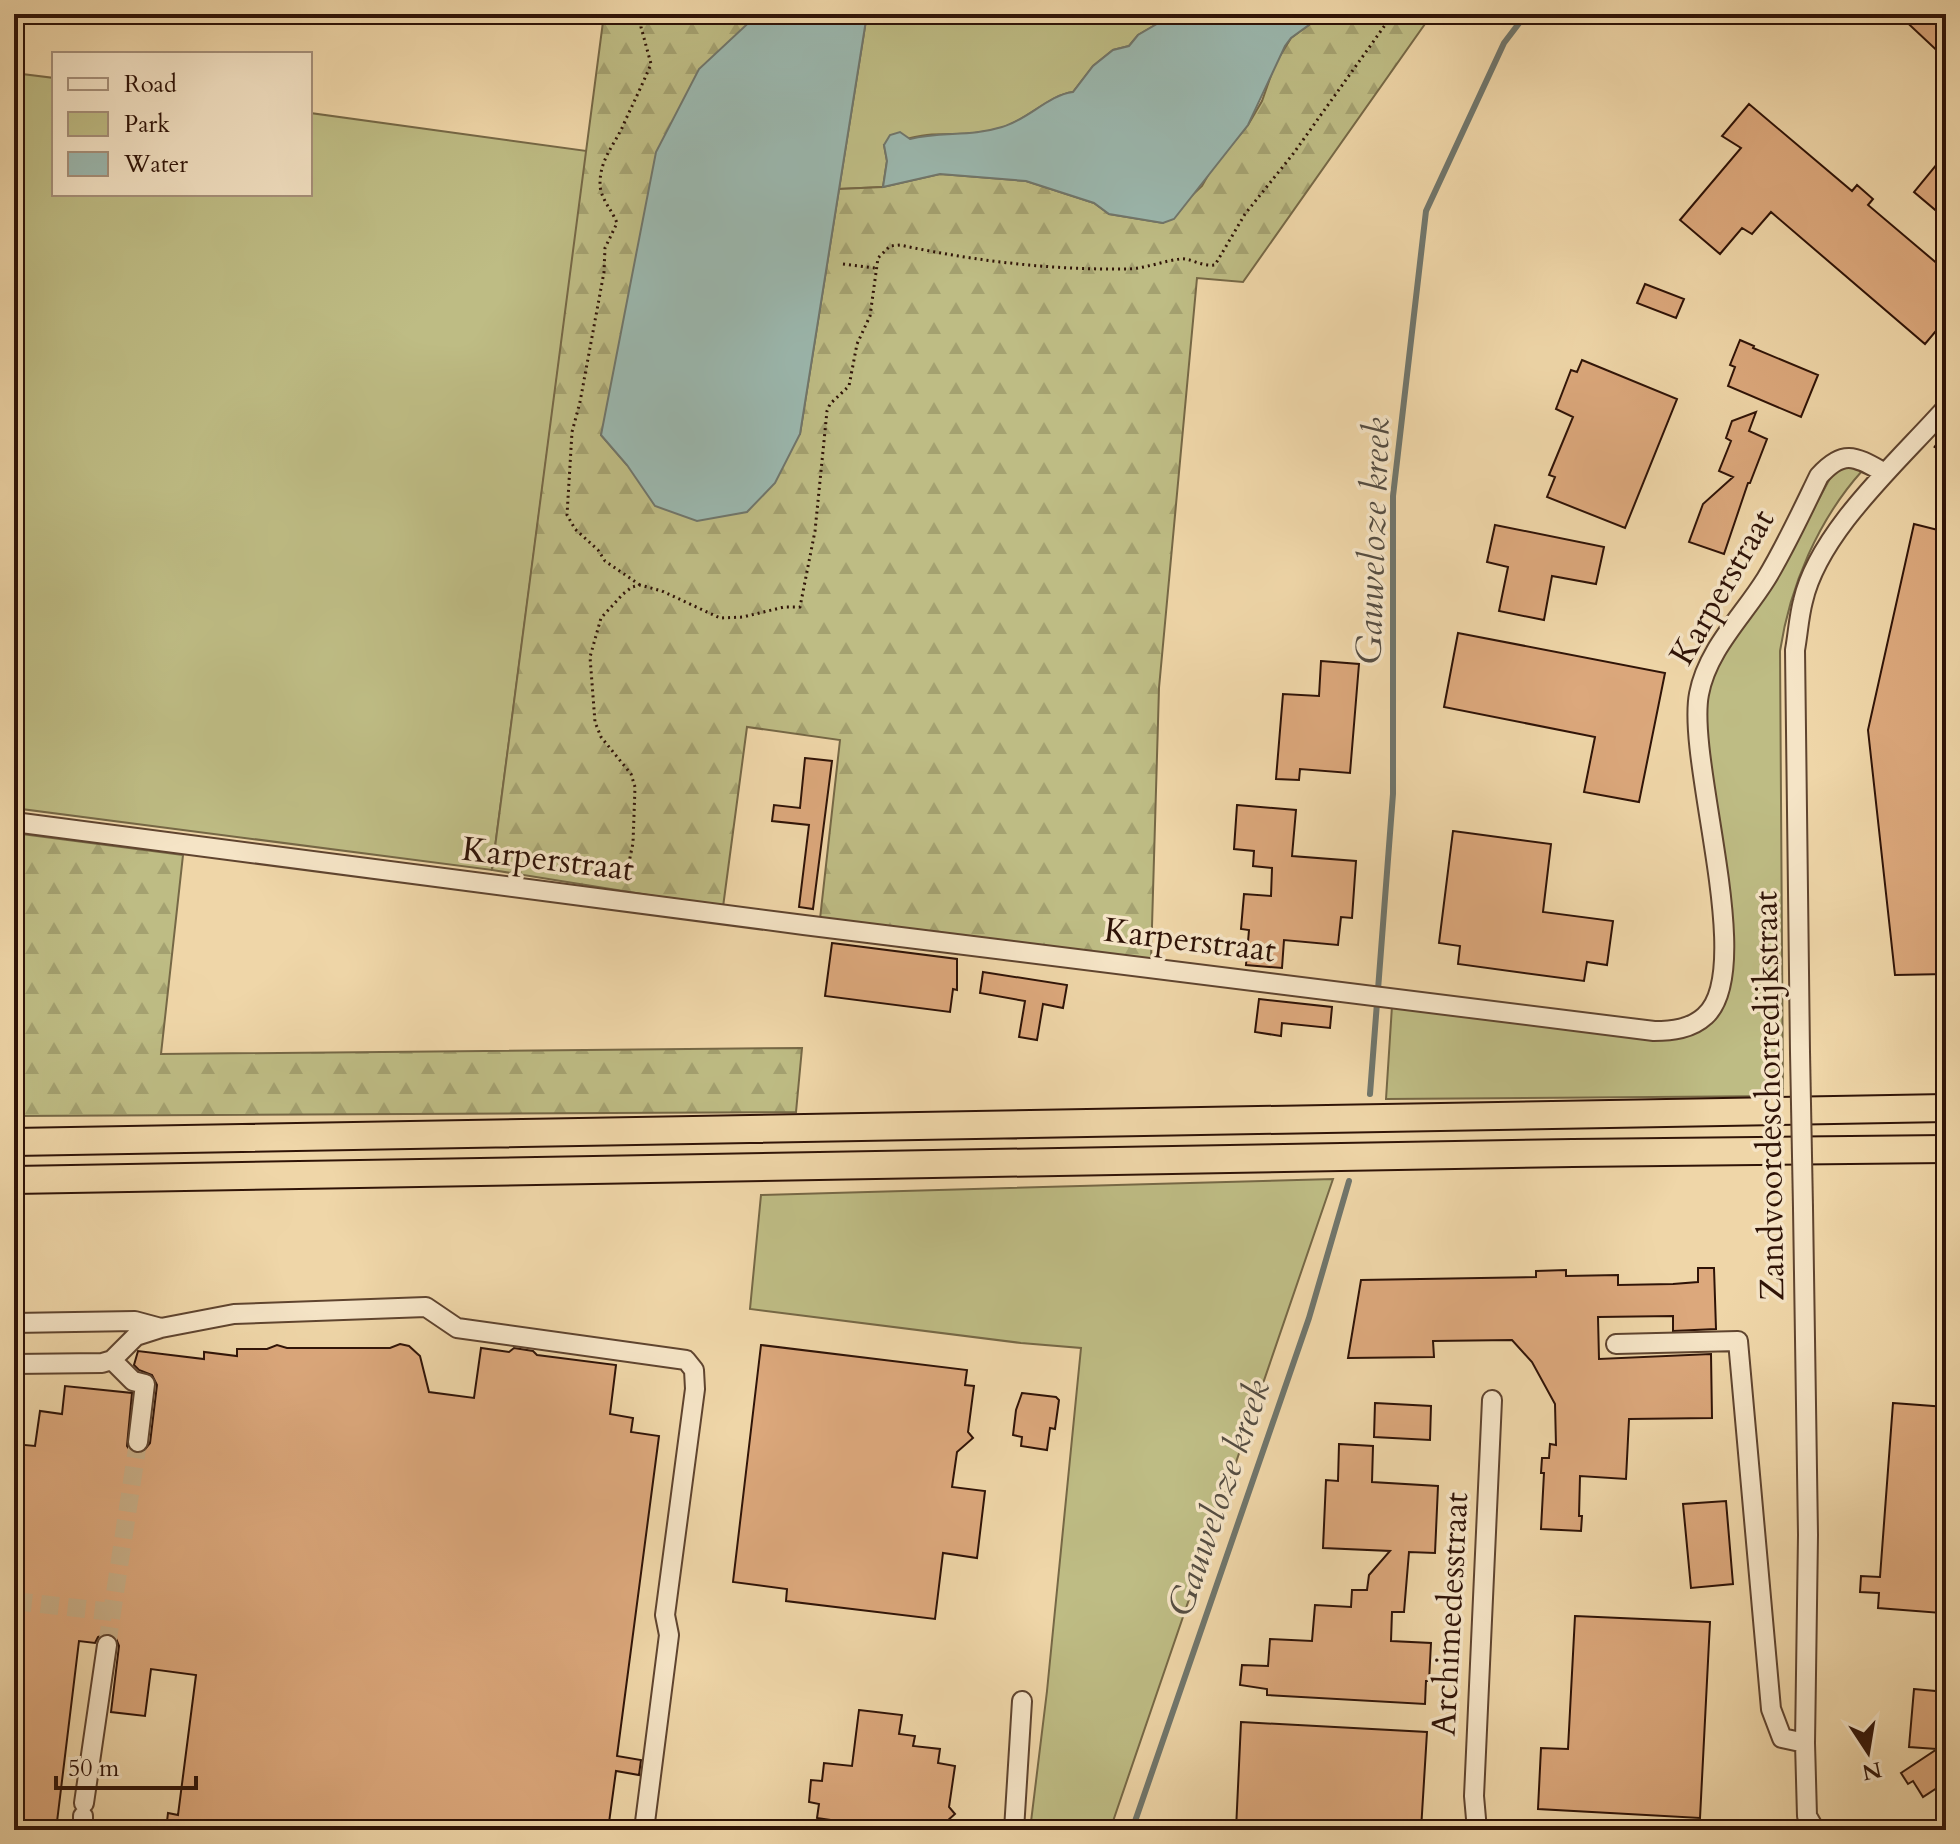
<svg xmlns="http://www.w3.org/2000/svg" width="1960" height="1844" font-family="Cardo,serif">
<style>
.green{fill:#bebc84;stroke:#766846;stroke-width:2}
.forest{fill:url(#forest-firs);stroke:#766846;stroke-width:2}
.water{fill:#9bb8af;stroke:#70766c;stroke-width:2}
.lines{fill:none;stroke-linecap:round;stroke-linejoin:round}
.stream{stroke:#70766c;stroke-width:6}
.building{fill:#dca87c;stroke:#2f1307;stroke-width:2}
.minor-tunnel{stroke:#c9af88;stroke-width:18;stroke-dasharray:18 9;stroke-linecap:butt}
.minor-casing{stroke:#5f442f;stroke-width:22}
.highway-casing{stroke:#2f1307;stroke-width:30}
.path{stroke:#2f1307;stroke-width:3;stroke-dasharray:2 4;stroke-linecap:butt}
.minor{stroke:#f5e4c6;stroke-width:18}
.highway{stroke:#efd6a8;stroke-width:26}
.minor-bridge-casing{stroke:#5f442f;stroke-width:22;stroke-linecap:butt}
.minor-bridge{stroke:#f5e4c6;stroke-width:18}
.labels{text-anchor:middle;dominant-baseline:central;stroke-width:7;stroke-linejoin:round;paint-order:stroke}
.street-label{font-size:34px;fill:#2f1307;stroke:#f5e4c6}
.water-label{font-size:36px;font-style:italic;fill:#554d42;stroke:#f5e4c6}
</style>
<defs>
<pattern id="forest-firs" width="22" height="20" patternUnits="userSpaceOnUse" patternTransform="scale(2)"><rect width="22" height="20" fill="#bebc84"/><path d="M5 1l3.5 6h-7zM16 11l3.5 6h-7z" fill="#a4a170"/></pattern>
</defs>
<rect width="100%" height="100%" fill="#efd6a8"/>
<filter id="stains"><feTurbulence type="fractalNoise" baseFrequency=".0025" numOctaves="4"/><feColorMatrix values="0 0 0 0 .2 0 0 0 0 .09 0 0 0 0 .02 0 0 0 .5 -.17"/></filter>
<radialGradient id="worn" r=".72"><stop offset=".6" stop-color="#630" stop-opacity="0"/><stop offset="1" stop-color="#630" stop-opacity=".3"/></radialGradient>
<path class="green" d="M867 14H1174L1138 35 1129 46 1113 50 1093 66 1073 92C1049 95 1028 120 1001 128 972 136 955 133 927 135 913 136 897 142 884 145L887 161 883 187 839 189Z
M14 73 54 78V194H310V113L587 151 492 870 14 808Z
M1853 464 1862 471C1818 520 1790 586 1780 651L1783 1096 1386 1099 1392 1006 1659 1040C1695 1040 1711 1025 1726 993L1705 704C1716 654 1748 622 1774 580 1796 545 1814 507 1834 471Z
M1333 1179 1110 1830H1030L1047 1691 1081 1348 1021 1343 750 1309 761 1195Z"/>
<path class="forest" d="M604 14H758L601 435 627 465 800 434 839 189 883 187 940 174 1026 181 1094 203 1109 214 1163 223 1202 186 1211 170 1248 125 1262 101 1275 64 1291 38 1324 14H1432L1243 282 1197 278 1159 688 1151 960 820 919 840 740 747 727 723 907 492 870Z
M14 833 183 855 161 1054 802 1048 796 1112 14 1116Z"/>
<path class="water" d="M758 14H867L800 434 775 483 747 512 697 521 655 506 627 465 601 435 656 152 699 69Z
M1174 14H1324L1291 38 1285 46 1248 125 1174 219 1163 223 1109 214 1094 203 1026 181 940 174 883 187 887 161 884 145 890 135 900 132 910 139C940 131 970 137 1002 127 1028 120 1048 95 1073 92L1093 66 1113 50 1129 46 1138 35Z"/>
<g class="lines">
<path class="stream" d="M1370 1094 1393 794V496L1426 211 1504 43 1526 14
M1132 1830 1309 1318 1349 1181"/>
</g>
<path class="building" d="M1898 14H1946V59Z
M1749 104 1852 191 1857 185 1873 199 1868 205 1946 271V319L1925 344 1771 212 1752 234 1742 228 1720 254 1680 220 1741 148 1722 136Z
M1946 153V219L1914 192Z
M1645 284 1684 299 1676 318 1637 303Z
M1740 340 1754 346 1753 348 1818 375 1801 417 1728 386 1735 367 1730 365Z
M1582 360 1677 399 1625 528 1547 497 1555 477 1549 475 1573 417 1556 409 1571 370 1577 372Z
M1756 412 1749 431 1767 439 1750 483H1748L1724 554 1689 542 1703 504 1733 477 1719 471 1731 441 1726 438 1732 421Z
M1914 524 1946 532 1937 573 1946 575V974L1895 975 1868 730Z
M1495 525 1604 547 1596 584 1552 576 1544 620 1499 611 1508 567 1487 562Z
M1458 633 1665 673 1639 802 1584 792 1595 737 1444 707Z
M1321 661 1359 664 1350 773 1300 769 1299 780 1276 779 1283 694 1319 696Z
M805 758 832 761 813 909 799 907 809 825 772 821 774 805 800 808Z
M1237 805 1296 810 1292 856 1356 861 1352 918 1341 917 1338 945 1284 940 1282 968 1246 965 1249 930 1241 929 1244 894 1271 896 1272 868 1253 866 1254 851 1234 849Z
M1453 831 1551 844 1543 912 1613 921 1607 965 1587 962 1584 981 1458 964 1460 946 1439 943Z
M832 943 957 959V990L953 989 950 1012 825 996Z
M983 972 1067 985 1063 1008 1043 1004 1037 1040 1019 1037 1025 1001 980 993Z
M1259 999 1332 1007 1330 1028 1282 1023 1281 1036 1255 1032Z
M1698 1268H1714L1716 1329 1673 1331V1316L1598 1317 1599 1359 1711 1354 1712 1418 1629 1419 1626 1479 1580 1476 1579 1516H1582L1581 1531 1541 1529 1544 1473H1541L1542 1458H1549L1550 1444 1556 1445 1555 1404 1532 1362 1512 1340 1433 1341 1434 1357 1348 1358 1361 1280 1536 1277V1271L1566 1270V1276L1618 1275V1285L1673 1284 1698 1282Z
M400 1344 409 1346 420 1356 429 1392 474 1398 481 1348 509 1352 514 1348 533 1351 537 1355 616 1365 610 1414 633 1418 631 1432 659 1436 617 1756 641 1760 639 1775 616 1771 608 1830H166L168 1813 178 1815 196 1675 151 1669 145 1716 111 1712 119 1646 115 1636 108 1633 98 1637 95 1643 79 1641 56 1830H14V1444L35 1446 40 1411 62 1414 65 1386 132 1393 127 1446 131 1452 142 1453 150 1443 157 1385 152 1375 139 1370 134 1365 138 1351 204 1359V1352L237 1356V1349H267L277 1345 287 1348H390Z
M761 1345 967 1370 965 1385 974 1386 968 1432 973 1438 957 1452 952 1487 985 1491 977 1558 943 1553 935 1619 786 1601 787 1589 733 1582Z
M1022 1393 1056 1397 1059 1400 1055 1429 1050 1428 1047 1450 1021 1446 1022 1437 1013 1435 1016 1410Z
M1375 1403 1431 1406 1430 1440 1374 1437Z
M1893 1403 1946 1407V1605H1941V1613L1878 1608 1879 1593 1860 1592 1861 1576 1880 1577Z
M1339 1444 1373 1446 1372 1482 1438 1486 1435 1553 1409 1552 1404 1612H1392L1391 1641 1431 1643 1429 1681H1426L1425 1704 1267 1695V1689L1240 1685 1242 1665 1268 1666 1270 1639 1312 1641 1315 1605 1351 1607 1352 1590H1367L1369 1575 1390 1551 1323 1548 1326 1480 1338 1481Z
M1726 1501 1733 1584 1691 1588 1683 1504Z
M1575 1616 1710 1622 1700 1818 1538 1809 1541 1748 1568 1749Z
M1914 1689 1946 1692V1760L1940 1764 1946 1774V1782L1923 1797 1913 1781 1908 1784 1901 1773 1937 1749 1909 1747Z
M859 1710 902 1715 899 1734 915 1736 913 1746 940 1749 938 1763 955 1766 949 1807 955 1814 947 1821 946 1830H851L852 1823 817 1818 819 1804 809 1802 811 1780 822 1781 824 1763 852 1766Z
M1241 1722 1427 1732 1421 1830H1236Z"/>
<g class="lines">
<path class="minor-tunnel" d="M14 1601 112 1612
M107 1645 138 1442"/>
<g class="minor-casing">
<path id="minor" d="M14 822 804 925 1654 1031C1672 1031 1691 1029 1705 1016 1757 970 1686 762 1699 694 1707 650 1743 616 1766 579 1786 546 1802 511 1819 476 1844 448 1856 457 1885 473
M1800 1052 1795 650C1798 633 1799 616 1803 601 1819 531 1899 461 1946 408
M1803 1208 1808 1535 1805 1743 1807 1816 1815 1830
M14 1323 135 1321 161 1328
M1616 1344 1738 1341 1771 1709 1782 1738 1805 1743
M112 1360 133 1381 145 1384 138 1442
M14 1364 102 1363 112 1360 136 1336 161 1328 234 1314 426 1307 457 1328 686 1360 694 1370 695 1389 665 1615 669 1635 644 1830
M84 1803 107 1645
M83 1816V1830
M1014 1830 1022 1701
M1477 1830 1474 1796 1492 1400"/>
</g>
<g class="highway-casing">
<path id="highway" d="M14 1142 1946 1108
M14 1180 1573 1153 1946 1149"/>
</g>
<path class="path" d="M843 264 875 268
M1934 446 1946 454
M640 585 605 561 598 550 575 529 567 515 572 432 580 402 604 272 605 248 617 223C612 210 600 198 600 184 600 157 616 144 625 121 634 102 643 83 651 64L641 27V14
M625 882 633 843 635 787 631 774 601 737 595 722 590 657 601 618 623 594 632 587 640 585 662 591 720 618 743 617 784 607H800L815 531 827 411 830 404 849 386 857 344 870 316 878 258 890 246 900 245C975 261 1050 270 1126 269 1144 269 1163 261 1180 259 1189 257 1201 267 1215 265L1245 214 1293 154 1393 14"/>
<use href="#minor" class="minor"/>
<use href="#highway" class="highway"/>
<g class="minor-bridge-casing">
<path id="minor-bridge" d="M1800 1052 1803 1208"/>
</g>
<use href="#minor-bridge" class="minor-bridge"/>
</g>
<g class="labels">
<g class="street-label">
<text transform="translate(1722 587) rotate(-60)">Karperstraat</text>
<text transform="translate(548 859) rotate(7)">Karperstraat</text>
<text transform="translate(1190 940) rotate(7)">Karperstraat</text>
<text transform="translate(1769 1096) rotate(-91)">Zandvoordeschorredijkstraat</text>
<text transform="translate(1450 1614) rotate(-87)">Archimedesstraat</text>
</g>
<g class="water-label">
<text transform="translate(1373 541) rotate(-88)">Gauweloze kreek</text>
<text transform="translate(1219 1498) rotate(-71)">Gauweloze kreek</text>
</g>
</g>
<rect width="1960" height="1844" fill="none" stroke="#efd6a8" stroke-width="48"/>
<rect x="16" y="16" width="1928" height="1812" fill="none" stroke="#2f1307" stroke-width="4"/>
<rect x="24" y="24" width="1912" height="1796" fill="none" stroke="#2f1307" stroke-width="2"/>
<rect x="52" y="52" width="260" height="144" fill="#f5e4c6" stroke="#a6907a" stroke-width="2"/>
<rect x="68" y="78" width="40" height="12" fill="#f5e4c6" stroke="#a6907a" stroke-width="2"/>
<text x="124" y="92" font-size="24" fill="#2f1307">Road</text>
<rect x="68" y="112" width="40" height="24" fill="#bebc84" stroke="#a6907a" stroke-width="2"/>
<text x="124" y="132" font-size="24" fill="#2f1307">Park</text>
<rect x="68" y="152" width="40" height="24" fill="#9bb8af" stroke="#a6907a" stroke-width="2"/>
<text x="124" y="172" font-size="24" fill="#2f1307">Water</text>
<g transform="translate(1868 1752) rotate(168)" stroke="#f5e4c6" stroke-width="6" paint-order="stroke">
<path d="M0-6L14 30L0 20L-14 30Z" fill="#2f1307"/>
<text y="-12" font-size="22" font-weight="bold" text-anchor="middle" fill="#2f1307">N</text>
</g>
<path d="M56 1776v12h140v-12" fill="none" stroke="#2f1307" stroke-width="4"/>
<text x="68" y="1776" font-size="24" fill="#2f1307" stroke="#f5e4c6" stroke-width="6" paint-order="stroke">50 m</text>
<rect width="100%" height="100%" filter="url(#stains)"/>
<rect width="100%" height="100%" fill="url(#worn)"/>
</svg>
